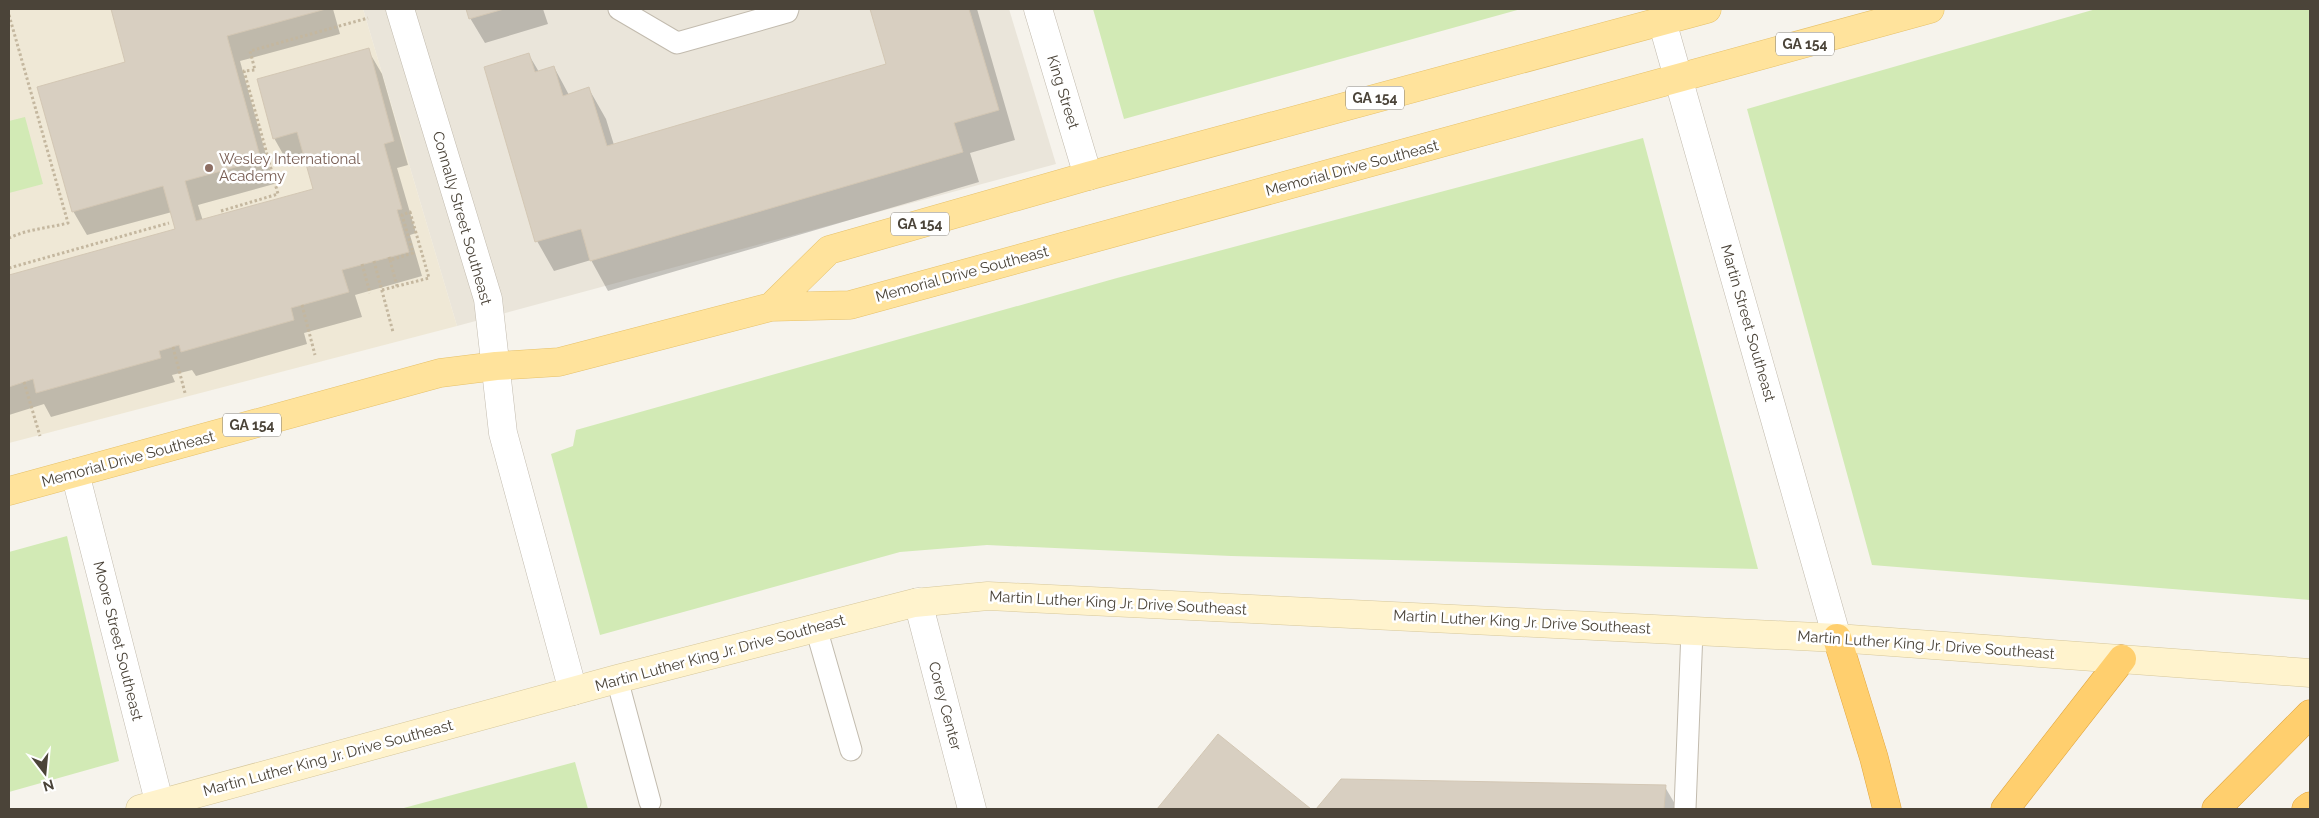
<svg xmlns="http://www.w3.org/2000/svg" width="2319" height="818" font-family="Raleway,sans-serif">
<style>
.residential{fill:#eae5da}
.education{fill:#efe8d6}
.green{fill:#d2eab5}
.shadow{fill:#0003}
.building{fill:#d8cfc1;stroke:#d3c7b4}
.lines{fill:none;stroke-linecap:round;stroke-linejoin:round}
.service-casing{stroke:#c2bbae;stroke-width:23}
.minor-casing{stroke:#c2bbae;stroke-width:29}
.tertiary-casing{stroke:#c2bbae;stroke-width:29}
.secondary-casing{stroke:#d6c79b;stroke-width:29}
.primary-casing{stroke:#e6c16a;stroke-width:29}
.motorway-casing{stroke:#e0a43c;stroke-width:29}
.path{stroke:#c4b79f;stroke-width:3;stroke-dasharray:2.5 2.5;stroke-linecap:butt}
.service{stroke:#fff;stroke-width:21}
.minor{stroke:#fff;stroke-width:28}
.tertiary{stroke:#fff;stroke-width:28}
.secondary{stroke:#fff3cd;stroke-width:28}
.primary{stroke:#ffe39c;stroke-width:28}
.motorway{stroke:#ffcf6e;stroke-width:28}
.education-dot{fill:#8d6e63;stroke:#fff;stroke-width:2}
.labels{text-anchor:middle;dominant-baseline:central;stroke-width:5;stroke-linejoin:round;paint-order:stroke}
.shield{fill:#fff;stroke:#817c74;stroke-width:1}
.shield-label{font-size:14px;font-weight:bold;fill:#4b4439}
.street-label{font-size:15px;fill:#4b4439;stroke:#fff}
.education-label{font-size:15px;fill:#785e54;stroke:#fff;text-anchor:start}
</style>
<rect width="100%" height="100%" fill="#f6f3ec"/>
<path class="residential" d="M363 9H1009L1056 164 457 326Z"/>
<path class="education" d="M9 9H363L457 326 9 443Z"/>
<path class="green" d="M1093 9H1521L1124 119Z
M2096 9H2310V600L1872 565 1747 109Z
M25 117 43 184 9 193V121Z
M1643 138 1758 569 1231 556 987 545 900 552 600 635 551 454 573 446 576 430 1117 278Z
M67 536 119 761 9 792V552Z
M575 762 588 809H400Z"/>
<path class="shadow" d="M112 9H333L340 34 240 61 274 184 198 205 203 221 314 190 306 158 288 163 274 138 368 50 382 74 408 165 397 168 416 233 410 235 422 276 355 295 362 317 304 333 307 344 196 376 192 370 172 375 175 382 51 417 44 404 9 415V322L12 321 9 310V276L177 230 172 212 87 235 73 211 127 63Z
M468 9H543L548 24 485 43 470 18Z
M871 9H977L1015 140 970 153 979 182 608 291 591 260 554 271 537 241 529 55 539 72 554 67 569 95 589 89 606 119 614 145 888 65Z
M1218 736 1309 809H1159Z
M1341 781 1665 787 1678 809H1318Z"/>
<path class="building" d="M111 9H326L227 36 261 160 185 181 196 221 313 189 297 132 273 139 257 79 369 48 394 141 384 144 402 209 397 210 409 252 342 270 349 292 291 308 294 320 181 352 179 345 159 351 161 358 36 393 33 379 9 387V275L175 229 163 186 72 212 37 87 125 62Z
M466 9H504L469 19Z
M870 9H969L999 110 954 123 963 152 590 261 581 229 535 242 484 67 529 53 535 72 554 66 563 96 589 87 607 146 886 64Z
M1218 734 1311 809H1157Z
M1341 779 1666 785 1664 809H1316Z"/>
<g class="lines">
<g class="service-casing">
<path id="service" d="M619 9 677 43 787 12 788 9
M816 628 851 750
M617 679 650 802
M1685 809 1692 631"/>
</g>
<g class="minor-casing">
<path id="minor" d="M400 9 488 299 503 433 573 691
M1038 9 1088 176
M75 473 161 809
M918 602 972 809"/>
</g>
<g class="tertiary-casing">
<path id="tertiary" d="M1662 21 1837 638"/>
</g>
<g class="secondary-casing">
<path id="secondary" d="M140 809 617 679 914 603 988 596 1837 638 2310 673"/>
</g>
<g class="primary-casing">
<path id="primary" d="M771 307 829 250 1088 176 1707 9
M9 491 440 373 496 366 559 362 771 307 850 305 1930 9"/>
</g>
<g class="motorway-casing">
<path id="motorway" d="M1837 638 1874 758 1887 809
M2005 809 2122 659
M2216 809 2310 714
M2306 809 2310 806"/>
</g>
<path class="path" d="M9 15 68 223C48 228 28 229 9 238
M221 211 278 194 244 71 255 70 250 51 368 18
M390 260 397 286
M374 261 393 332
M362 264 370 293
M9 268 169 223
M382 290 429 278 410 212 402 215 413 253 390 260 389 257
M302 305 315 355
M173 347 185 393
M24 382 40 436"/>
<use href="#service" class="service"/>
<use href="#minor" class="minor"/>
<use href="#tertiary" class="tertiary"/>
<use href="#secondary" class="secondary"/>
<use href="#primary" class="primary"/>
<use href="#motorway" class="motorway"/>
</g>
<circle class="education-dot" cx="209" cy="168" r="5"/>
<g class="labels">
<g class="shield">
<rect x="1776" y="32.5" width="58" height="23" rx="4"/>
<rect x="1346" y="86.5" width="58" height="23" rx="4"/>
<rect x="891" y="212.5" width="58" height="23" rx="4"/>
<rect x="223" y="413.5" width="58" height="23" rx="4"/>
</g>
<g class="shield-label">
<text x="1805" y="44">GA 154</text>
<text x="1375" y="98">GA 154</text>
<text x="920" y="224">GA 154</text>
<text x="252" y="425">GA 154</text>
</g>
<g class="street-label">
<text transform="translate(1063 92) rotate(73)">King Street</text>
<text transform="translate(1352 168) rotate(-15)">Memorial Drive Southeast</text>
<text transform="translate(462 218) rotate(74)">Connally Street Southeast</text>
<text transform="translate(962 274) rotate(-15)">Memorial Drive Southeast</text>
<text transform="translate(1748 323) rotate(74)">Martin Street Southeast</text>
<text transform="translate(128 459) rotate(-15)">Memorial Drive Southeast</text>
<text transform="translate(1118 603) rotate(3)">Martin Luther King Jr. Drive Southeast</text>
<text transform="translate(1522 622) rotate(3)">Martin Luther King Jr. Drive Southeast</text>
<text transform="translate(118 641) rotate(76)">Moore Street Southeast</text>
<text transform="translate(1926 645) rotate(4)">Martin Luther King Jr. Drive Southeast</text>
<text transform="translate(720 653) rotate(-15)">Martin Luther King Jr. Drive Southeast</text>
<text transform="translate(945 706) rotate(75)">Corey Center</text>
<text transform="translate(328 758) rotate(-15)">Martin Luther King Jr. Drive Southeast</text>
</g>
<g class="education-label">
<text x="219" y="159">Wesley International<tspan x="219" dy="17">Academy</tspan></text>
</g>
</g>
<rect width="2319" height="818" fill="none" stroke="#4b4439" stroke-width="20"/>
<g transform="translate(45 773) rotate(164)" stroke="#ffffff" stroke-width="4" paint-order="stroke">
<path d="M0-4L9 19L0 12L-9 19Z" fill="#4b4439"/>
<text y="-8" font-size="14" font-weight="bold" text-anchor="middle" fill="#4b4439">N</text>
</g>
</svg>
